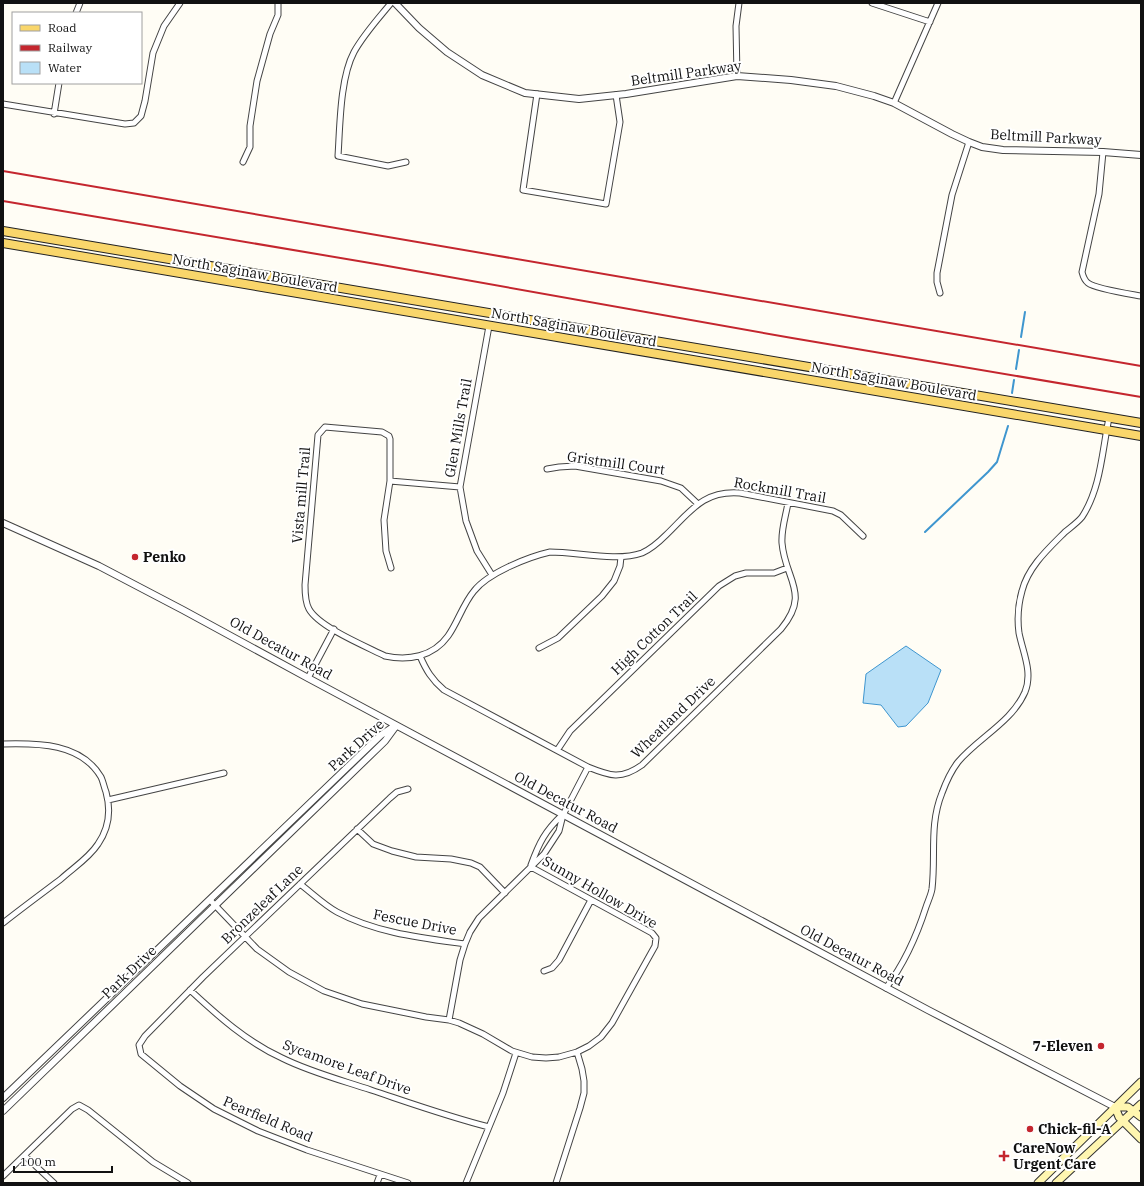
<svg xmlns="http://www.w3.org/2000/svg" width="1144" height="1186" font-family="'IBM Plex Serif',serif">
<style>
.water{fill:#b9e0f7;stroke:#3f96cf}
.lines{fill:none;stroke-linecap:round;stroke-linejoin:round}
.stream{stroke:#3f96cf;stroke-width:2}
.minor-casing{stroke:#444;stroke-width:7}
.tertiary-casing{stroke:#444;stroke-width:8}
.secondary-casing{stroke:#333;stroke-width:9}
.primary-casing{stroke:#222;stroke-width:10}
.minor{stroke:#fff;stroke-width:5}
.tertiary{stroke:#fff;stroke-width:6}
.secondary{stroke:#fff6b0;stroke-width:7}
.primary{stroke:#f9d66b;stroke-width:8}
.rail{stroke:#c4262e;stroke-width:2}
.poi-dot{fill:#c4262e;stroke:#fff;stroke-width:1.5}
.labels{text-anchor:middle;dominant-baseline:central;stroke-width:4;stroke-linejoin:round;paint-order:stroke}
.street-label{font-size:14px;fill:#111;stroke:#fff}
.poi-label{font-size:14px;font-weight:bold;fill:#111;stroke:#fff;text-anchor:start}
</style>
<rect width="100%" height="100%" fill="#fffdf5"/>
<path class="water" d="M906 646 941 670 928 703 906 726 898 727 881 705 863 703 866 674Z"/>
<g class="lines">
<path class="stream" d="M1021 337 1025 312
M1016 369 1019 350
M1012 393 1014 380
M925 532 988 472 997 462 1008 426"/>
<g class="minor-casing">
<path id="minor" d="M391 3C378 19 364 34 354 52 340 78 340 126 338 156L388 166 406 162
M872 3 930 22
M76 13 80 3
M737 76 736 26 739 3
M537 94 523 190 606 204 620 122 616 95
M894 103 938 3
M3 104 125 124 134 123 141 116 145 101 153 53 164 26 180 3
M54 114 59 83
M1103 152 1099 194 1082 272C1083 276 1084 280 1088 283 1096 289 1130 294 1141 296
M243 162 250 147V126L257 81 270 34 278 15V3
M940 293 937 282V273L952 195 969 142
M489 326 460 487 466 521 477 551 492 575
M547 469 559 467 575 466 661 481 681 488 698 504
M390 481 460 487
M391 568 386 551 384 520 390 481V439L389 436 382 432 325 427 318 435 305 585C305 593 305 602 309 609 319 627 365 646 385 656 408 661 433 657 448 636 458 622 463 604 474 591 488 573 528 557 550 552 578 552 616 562 642 553 651 549 659 542 666 535 690 512 703 490 740 493L833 511 841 515 863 536
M539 648 558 638 602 596 614 581 620 566 621 557
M420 656C426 670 432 680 444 690L588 767C610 776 621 780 642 765L781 629C811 593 785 580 782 543 781 530 786 515 788 503
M308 678 334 629
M3 744C38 743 81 743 101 777 103 781 104 787 106 792 111 810 109 828 98 844 89 858 73 868 61 879 41 894 22 908 3 923
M558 749 570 731 719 586 735 576 746 573H774L787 568
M408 789 397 792 390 798 203 977 145 1036 139 1045 141 1054 180 1086 214 1109 258 1131 307 1150 408 1183
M108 800 224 773
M357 829 373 844 392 851 416 857 451 859 471 863 480 867 505 893
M531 865C539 843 545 831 562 815
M300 884C312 893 324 905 337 912 376 933 422 938 465 944
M210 900 257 949 289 972 324 991 362 1004 426 1017 449 1020 459 1023 483 1034 512 1051 532 1057 546 1058 559 1057 577 1052 589 1046 601 1037 612 1023 655 946 656 938 652 933 531 867
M544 971 552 968 559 960 591 900
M886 988C904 964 917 935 926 907 928 901 931 895 932 889 936 855 929 825 942 793 946 782 951 771 958 762 978 738 1012 722 1025 692 1033 672 1023 653 1019 633 1017 618 1018 605 1022 591 1028 567 1048 549 1065 532 1071 527 1077 523 1082 517 1101 488 1102 451 1109 418
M190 990C218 1016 247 1042 282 1058 310 1072 341 1080 371 1090 410 1103 449 1117 489 1127
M449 1020 460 960 465 944 470 932 479 918 544 854 559 831 563 815 588 767
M25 1156 54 1183
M3 1176 72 1109 79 1105 88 1110 153 1162 188 1183
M377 1183 380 1175
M466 1183 503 1093 516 1053
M556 1183 580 1108 584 1093V1081L582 1069 577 1052"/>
</g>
<g class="tertiary-casing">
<path id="tertiary" d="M395 3 419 28 447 52 482 75 525 93 579 99 626 94 737 76 791 80 836 86 874 96 894 103 952 134 969 142 982 147 1003 150 1103 152 1141 155
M3 523 99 566 183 610 308 678 928 1010 1115 1107
M3 1098 381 735 393 727
M3 1111 385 741 396 726"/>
</g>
<g class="secondary-casing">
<path id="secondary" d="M1115 1107 1119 1117 1141 1139
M1115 1107H1128L1141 1117
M1038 1183 1141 1082
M1056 1183 1141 1104"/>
</g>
<g class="primary-casing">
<path id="primary" d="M3 231 1141 423
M3 243 1141 436"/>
</g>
<use href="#minor" class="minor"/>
<use href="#tertiary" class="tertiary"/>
<use href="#secondary" class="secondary"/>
<use href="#primary" class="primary"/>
<path class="rail" d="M3 171 1141 366
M3 201 382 265 792 338 1141 397"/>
</g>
<g class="poi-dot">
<circle cx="135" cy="557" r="4"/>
<circle cx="1101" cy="1046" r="4"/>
<circle cx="1030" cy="1129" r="4"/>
<path d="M1002 1150h4v4h4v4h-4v4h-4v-4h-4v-4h4z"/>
</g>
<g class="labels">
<g class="street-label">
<text transform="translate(686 73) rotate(-8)">Beltmill Parkway</text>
<text transform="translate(1046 137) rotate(3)">Beltmill Parkway</text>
<text transform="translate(255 273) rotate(10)">North Saginaw Boulevard</text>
<text transform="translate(574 327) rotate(10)">North Saginaw Boulevard</text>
<text transform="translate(894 381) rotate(10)">North Saginaw Boulevard</text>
<text transform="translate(458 428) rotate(-80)">Glen Mills Trail</text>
<text transform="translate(616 463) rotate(8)">Gristmill Court</text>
<text transform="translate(780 490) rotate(10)">Rockmill Trail</text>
<text transform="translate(301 495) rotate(-85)">Vista mill Trail</text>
<text transform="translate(654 633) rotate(-44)">High Cotton Trail</text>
<text transform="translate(281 648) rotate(29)">Old Decatur Road</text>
<text transform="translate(673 717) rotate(-44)">Wheatland Drive</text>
<text transform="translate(356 745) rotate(-42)">Park Drive</text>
<text transform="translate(566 802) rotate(28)">Old Decatur Road</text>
<text transform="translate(600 892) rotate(30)">Sunny Hollow Drive</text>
<text transform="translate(262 904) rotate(-44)">Bronzeleaf Lane</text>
<text transform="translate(415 922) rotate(11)">Fescue Drive</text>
<text transform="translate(852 955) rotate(28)">Old Decatur Road</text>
<text transform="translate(129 972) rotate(-44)">Park Drive</text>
<text transform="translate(347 1067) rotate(20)">Sycamore Leaf Drive</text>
<text transform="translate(268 1119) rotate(23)">Pearfield Road</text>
</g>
<g class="poi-label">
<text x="143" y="557">Penko</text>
<text x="1093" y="1046" text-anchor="end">7-Eleven</text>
<text x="1038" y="1129">Chick-fil-A</text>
<text x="1013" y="1148">CareNow<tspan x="1013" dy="16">Urgent Care</tspan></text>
</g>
</g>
<rect width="1144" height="1186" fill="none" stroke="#111111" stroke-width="8"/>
<rect x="12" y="12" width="130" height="72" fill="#ffffff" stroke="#a0a0a0"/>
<rect x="20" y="25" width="20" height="6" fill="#f9d66b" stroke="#a0a0a0"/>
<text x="48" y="32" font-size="12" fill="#111111">Road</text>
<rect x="20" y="45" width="20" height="6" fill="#c4262e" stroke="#a0a0a0"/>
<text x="48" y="52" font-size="12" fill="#111111">Railway</text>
<rect x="20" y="62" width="20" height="12" fill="#b9e0f7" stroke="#a0a0a0"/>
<text x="48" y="72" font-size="12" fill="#111111">Water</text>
<path d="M14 1166v6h98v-6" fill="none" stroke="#111111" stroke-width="2"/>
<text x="20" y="1166" font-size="12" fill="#111111" stroke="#ffffff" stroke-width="3" paint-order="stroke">100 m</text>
</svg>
